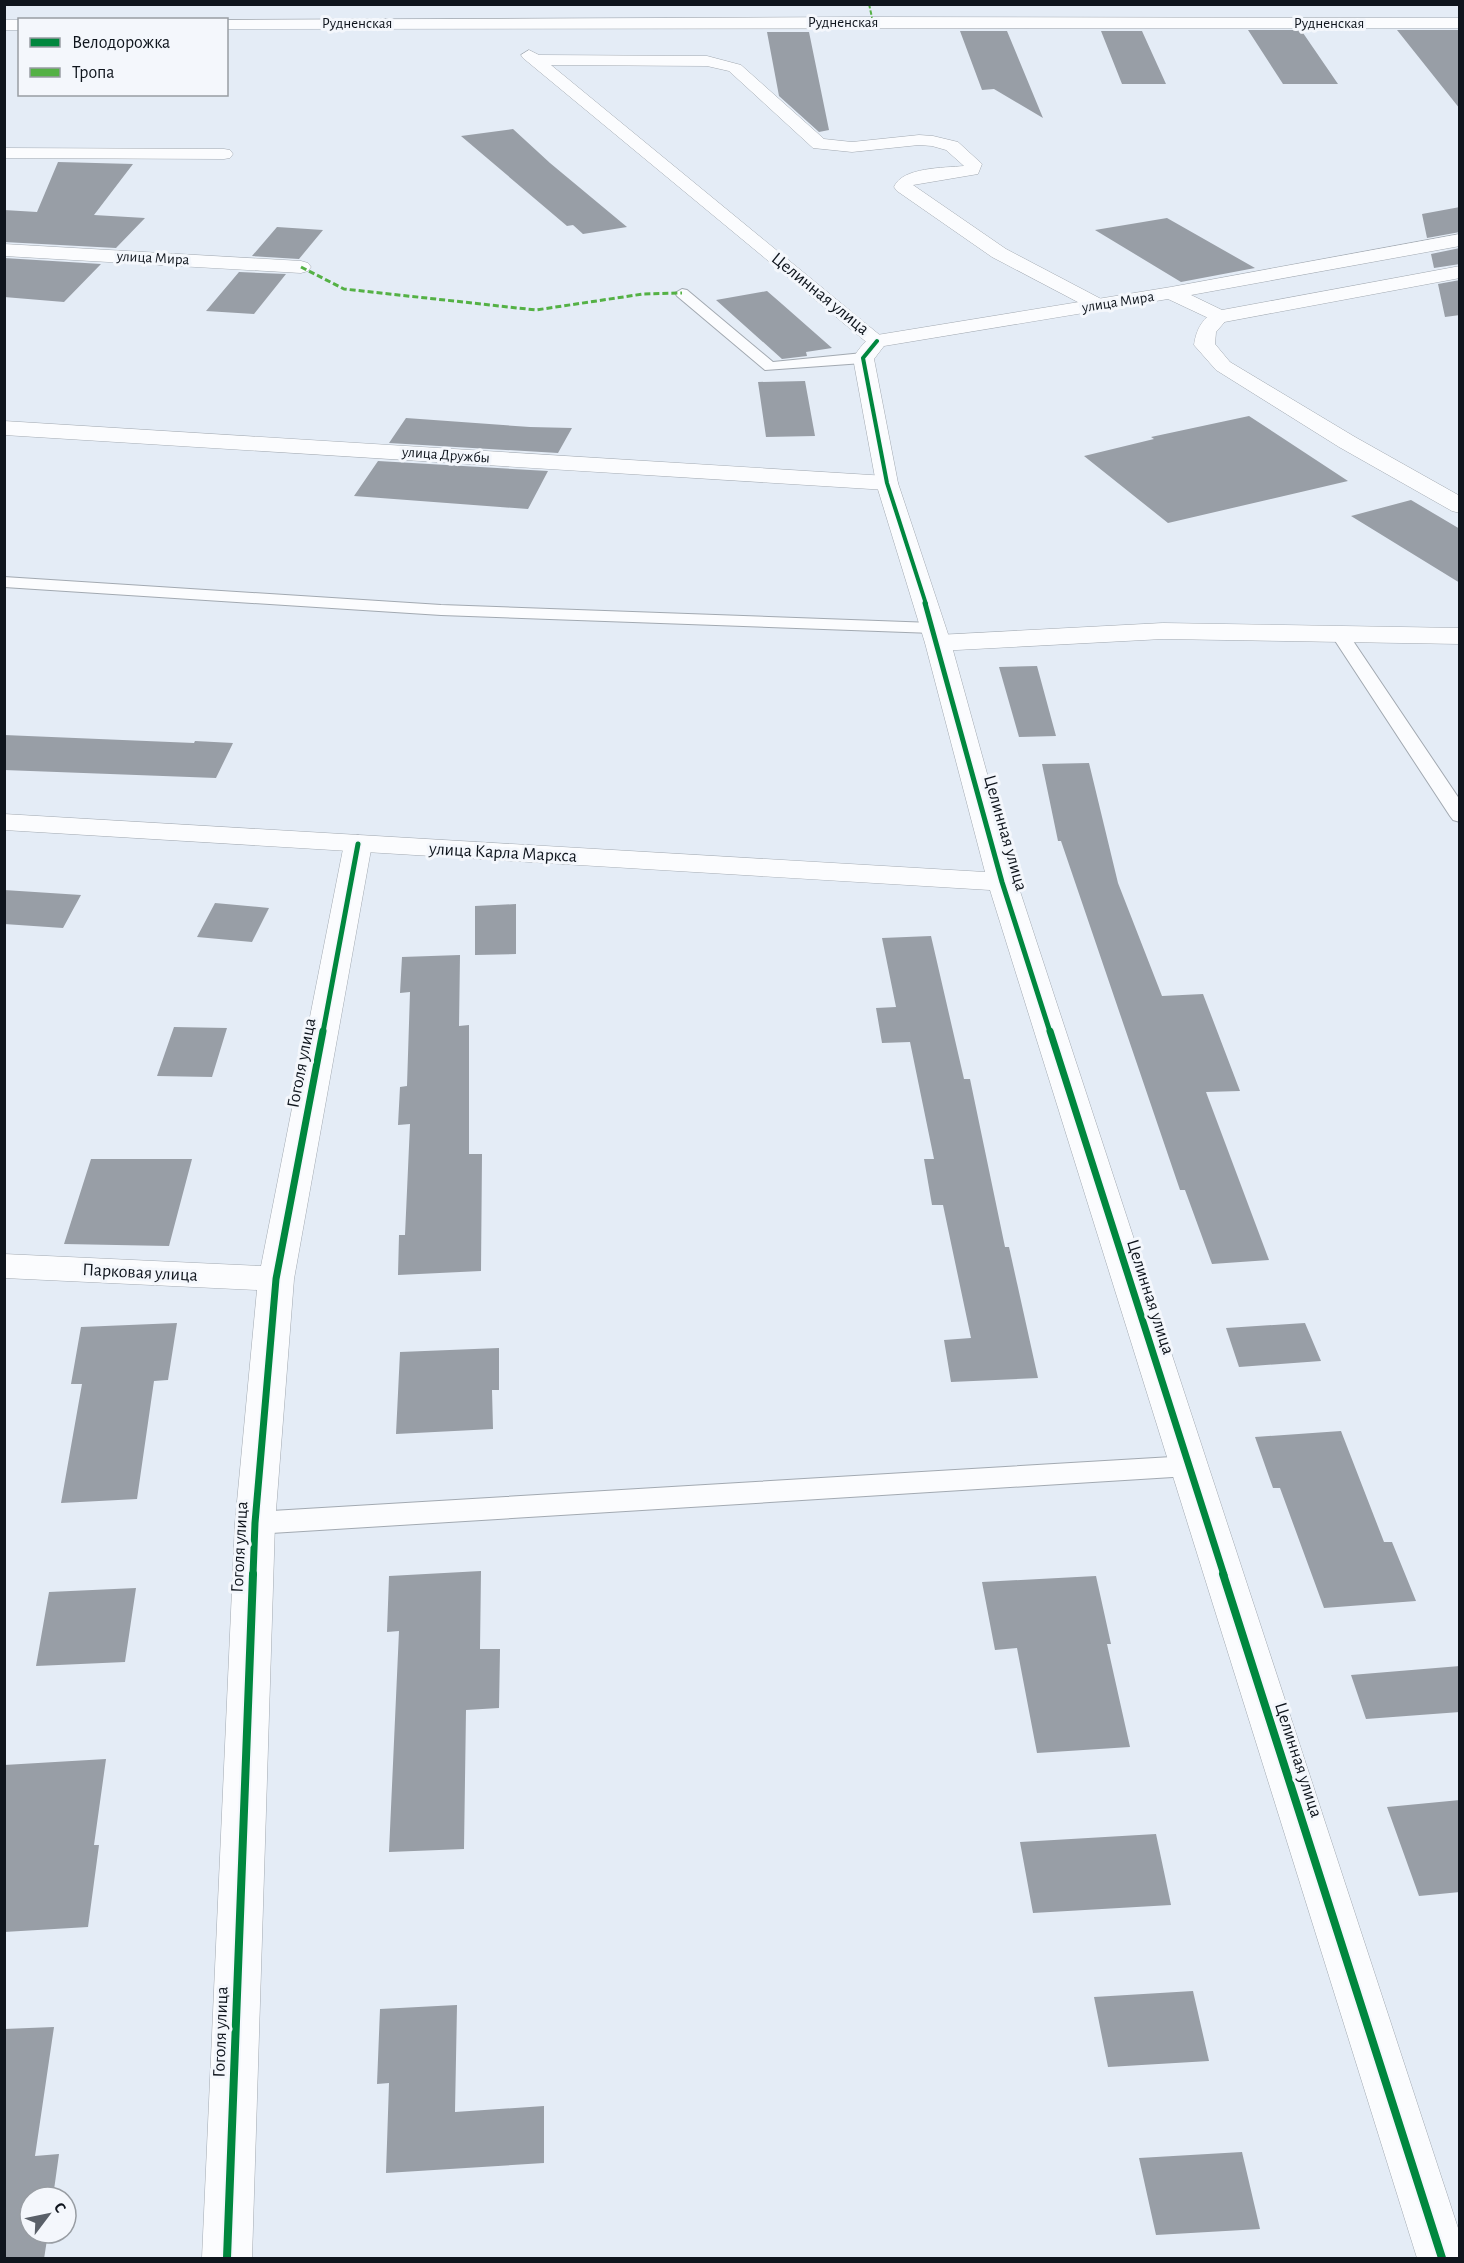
<svg xmlns="http://www.w3.org/2000/svg" width="1464" height="2263" font-family="'Alegreya Sans',sans-serif">
<style>
.building{fill:#989ea6}
.lines{fill:none;stroke-linecap:round;stroke-linejoin:round}
.service-casing{stroke:#a2a9b1;stroke-width:2}
.minor-casing{stroke:#a2a9b1;stroke-width:1}
.tertiary-casing{stroke:#a2a9b1;stroke-width:1}
.service{fill:#fbfcfe;fill-rule:evenodd}
.minor{fill:#fbfcfe;fill-rule:evenodd}
.tertiary{fill:#fbfcfe;fill-rule:evenodd}
.quiet-far1{stroke:#54b145;stroke-width:2;stroke-dasharray:4.5 2;stroke-linecap:butt}
.quiet{stroke:#54b145;stroke-width:3;stroke-dasharray:6 3;stroke-linecap:butt}
.cycleway-far3-casing{stroke:#f4f7fc;stroke-width:6}
.cycleway-far2-casing{stroke:#f4f7fc;stroke-width:8}
.cycleway-far1-casing{stroke:#f4f7fc;stroke-width:10}
.cycleway-casing{stroke:#f4f7fc;stroke-width:12}
.cycleway-far3{stroke:#00873e;stroke-width:4}
.cycleway-far2{stroke:#00873e;stroke-width:5}
.cycleway-far1{stroke:#00873e;stroke-width:7}
.cycleway{stroke:#00873e;stroke-width:8}
.labels{text-anchor:middle;dominant-baseline:central;stroke-width:6;stroke-linejoin:round;paint-order:stroke}
.far-street-label{font-size:15px;fill:#0f151d;stroke:#f4f7fc}
.street-label{font-size:18px;fill:#0f151d;stroke:#f4f7fc}
</style>
<rect width="100%" height="100%" fill="#e4ecf6"/>
<path class="building" d="M1248 30H1301L1338 84H1283Z
M1397 30H1460V109Z
M960 31H1007L1043 118 994 89 982 90Z
M1101 31H1142L1166 84H1122Z
M767 32H809L829 130 819 132 779 96Z
M513 129 550 163 627 227 583 234 573 225 567 226 461 136Z
M58 162 133 164 94 215 145 218 116 248 4 242V210L37 212Z
M1460 207V232L1427 238 1422 214Z
M1167 218 1255 268 1181 282 1095 230Z
M277 227 323 230 299 259 252 256Z
M1460 248V264L1434 268 1431 254Z
M4 258 101 264 64 302 4 297Z
M239 272 286 274 254 314 206 311Z
M1460 280V315L1445 317 1438 284Z
M767 291 782 304 832 348 806 352 807 356 782 359 716 300Z
M805 381 815 436 766 437 758 382Z
M1249 416 1348 481 1168 523 1084 456 1154 439 1151 437Z
M406 418 530 427 572 428 558 453 389 443Z
M378 461 548 471 528 509 354 496Z
M1411 500 1460 529V583L1351 516Z
M1037 666 1056 736 1019 737 999 667Z
M4 735 194 743 195 741 233 743 216 778 4 770Z
M1089 763 1118 883 1162 996 1203 994 1240 1091 1206 1092 1269 1260 1212 1264 1185 1190H1180L1061 841H1058L1042 764Z
M4 890 81 895 63 928 4 924Z
M215 903 269 908 252 942 197 937Z
M516 904V954L475 955V906Z
M931 936 964 1079H970L1005 1247H1009L1038 1378 951 1382 944 1340 971 1338 943 1205H932L924 1159H934L910 1042 882 1043 876 1008 896 1007 882 938Z
M460 955 459 1026 469 1025V1154H482L481 1271 398 1275 399 1235H405L410 1124 398 1125 400 1087 407 1086 410 992 400 993 402 957Z
M174 1027 227 1028 212 1077 157 1076Z
M91 1159H192L169 1246 64 1244Z
M177 1323 168 1380 154 1381 137 1499 61 1503 82 1384H71L81 1327Z
M1305 1323 1321 1361 1239 1367 1226 1328Z
M499 1348V1390H492L493 1429 396 1434 400 1352Z
M1341 1431 1384 1542H1392L1416 1601 1324 1608 1280 1488H1273L1255 1437Z
M481 1571 480 1649H500L499 1708 466 1710 464 1849 389 1852 399 1631 387 1632 389 1576Z
M1096 1576 1111 1644H1107L1130 1747 1037 1753 1017 1648 995 1650 982 1582Z
M136 1588 125 1662 36 1666 49 1592Z
M1460 1666V1712L1366 1719 1351 1675Z
M106 1759 94 1845H99L88 1927 4 1932V1765Z
M1460 1800V1892L1419 1896 1387 1807Z
M1156 1834 1171 1905 1033 1913 1020 1842Z
M1193 1991 1209 2061 1108 2067 1094 1997Z
M457 2005 455 2112 544 2106V2163L386 2173 389 2083 377 2084 380 2009Z
M54 2027 35 2156 59 2154 53 2197H30V2233H48L44 2259H4V2029Z
M1242 2152 1260 2229 1156 2235 1139 2158Z"/>
<g class="lines">
<g class="service-casing">
<path id="service" d="M682 289 687 290 773 362 863 353 871 358 863 363 765 370 677 296 675 293Z
M4 577 441 605 933 623 939 624 942 628 939 632 933 633 441 615 4 587Z
M1339 627 1345 629 1460 800V822L1453 820 1450 816 1330 633 1333 629Z
M1189 1456 1199 1459 1203 1466 1199 1473 1189 1476 255 1534 245 1530 241 1523 245 1516 255 1512Z"/>
</g>
<g class="minor-casing">
<path id="minor" d="M873 17 1460 18V28L226 29 225 20Z
M4 20H20V30H4Z
M529 50 539 55 707 56 741 65 824 139 852 142 919 135 933 136 958 142 982 164 978 174 913 185 1006 249 1105 301 1108 305 1105 309H1091L992 257 897 191 894 187C902 167 944 168 964 166L946 150 932 146 919 145 852 152 813 148 729 71 707 66 551 65 887 341 884 345 877 347 870 345 523 58 521 55Z
M4 148 224 149 230 150 233 154 230 158 224 159 4 158Z
M4 244 301 261 308 263 311 267 308 271 301 273 4 256Z
M1219 311 1226 313 1229 317 1216 332 1215 344 1230 362 1355 437 1460 496V513L1452 511 1339 447 1216 370 1194 345C1196 330 1203 315 1219 311Z
M4 421 887 476 895 478 898 483 895 488 887 490 4 435Z
M1163 623 1460 628V644L1163 639 938 651 929 648 925 643 929 638 938 635Z
M358 835 368 838 372 844 294 1279 275 1523 252 2258H202L235 1523 257 1290 4 1278V1254L261 1266 344 844 348 838Z"/>
</g>
<g class="tertiary-casing">
<path id="tertiary" d="M1460 234V246L1191 295 1222 310 1460 266V278L1219 323 1168 299 884 346 874 359 898 483 951 643 1017 882 1460 2234V2258H1417L990 890 4 830V814L985 872 925 643 876 483 853 358C859 349 866 338 877 335L1171 287Z"/>
</g>
<use href="#service" class="service"/>
<use href="#minor" class="minor"/>
<use href="#tertiary" class="tertiary"/>
<path class="quiet-far1" d="M869 4 873 22"/>
<path class="quiet" d="M301 267 344 289 536 310 643 294 682 293"/>
<g class="cycleway-far3-casing">
<path id="cycleway-far3" d="M877 341 863 358 887 483 926 604"/>
</g>
<g class="cycleway-far2-casing">
<path id="cycleway-far2" d="M925 603 1002 882 1050 1032
M323 1032 358 844"/>
</g>
<g class="cycleway-far1-casing">
<path id="cycleway-far1" d="M1050 1031 1224 1575
M253 1575 255 1523 276 1279 323 1031"/>
</g>
<g class="cycleway-casing">
<path id="cycleway" d="M1223 1574 1442 2258
M227 2258 253 1574"/>
</g>
<use href="#cycleway-far3" class="cycleway-far3"/>
<use href="#cycleway-far2" class="cycleway-far2"/>
<use href="#cycleway-far1" class="cycleway-far1"/>
<use href="#cycleway" class="cycleway"/>
</g>
<g class="labels">
<g class="far-street-label">
<text x="843" y="22">Рудненская</text>
<text x="357" y="23">Рудненская</text>
<text x="1329" y="23">Рудненская</text>
<text transform="translate(153 258) rotate(3)">улица Мира</text>
<text transform="translate(1118 302) rotate(-9)">улица Мира</text>
<text transform="translate(446 455) rotate(4)">улица Дружбы</text>
</g>
<g class="street-label">
<text transform="translate(820 294) rotate(39)">Целинная улица</text>
<text transform="translate(1005 833) rotate(74)">Целинная улица</text>
<text transform="translate(503 853) rotate(3)">улица Карла Маркса</text>
<text transform="translate(302 1063) rotate(-79)">Гоголя улица</text>
<text transform="translate(140 1273) rotate(3)">Парковая улица</text>
<text transform="translate(1150 1297) rotate(72)">Целинная улица</text>
<text transform="translate(240 1547) rotate(-87)">Гоголя улица</text>
<text transform="translate(1298 1760) rotate(72)">Целинная улица</text>
<text transform="translate(221 2032) rotate(-88)">Гоголя улица</text>
</g>
</g>
<rect width="1464" height="2263" fill="none" stroke="#0f151d" stroke-width="12"/>
<rect x="18" y="18" width="210" height="78" fill="#f4f7fc" stroke="#989da3" stroke-width="1.5"/>
<rect x="30" y="38" width="30" height="9" fill="#00873e" stroke="#989da3" stroke-width="1.5"/>
<text x="72" y="48" font-size="18" fill="#0f151d">Велодорожка</text>
<rect x="30" y="68" width="30" height="9" fill="#54b145" stroke="#989da3" stroke-width="1.5"/>
<text x="72" y="78" font-size="18" fill="#0f151d">Тропа</text>
<g transform="translate(48 2215) rotate(58)"><circle r="28" fill="#f4f7fc" stroke="#989da3" stroke-width="1.5"/>
<path d="M0-4.5L10 22L0 15L-10 22Z" fill="#5a6069"/>
<text y="-9" font-size="16" font-weight="bold" text-anchor="middle" fill="#0f151d">С</text>
</g>
</svg>
